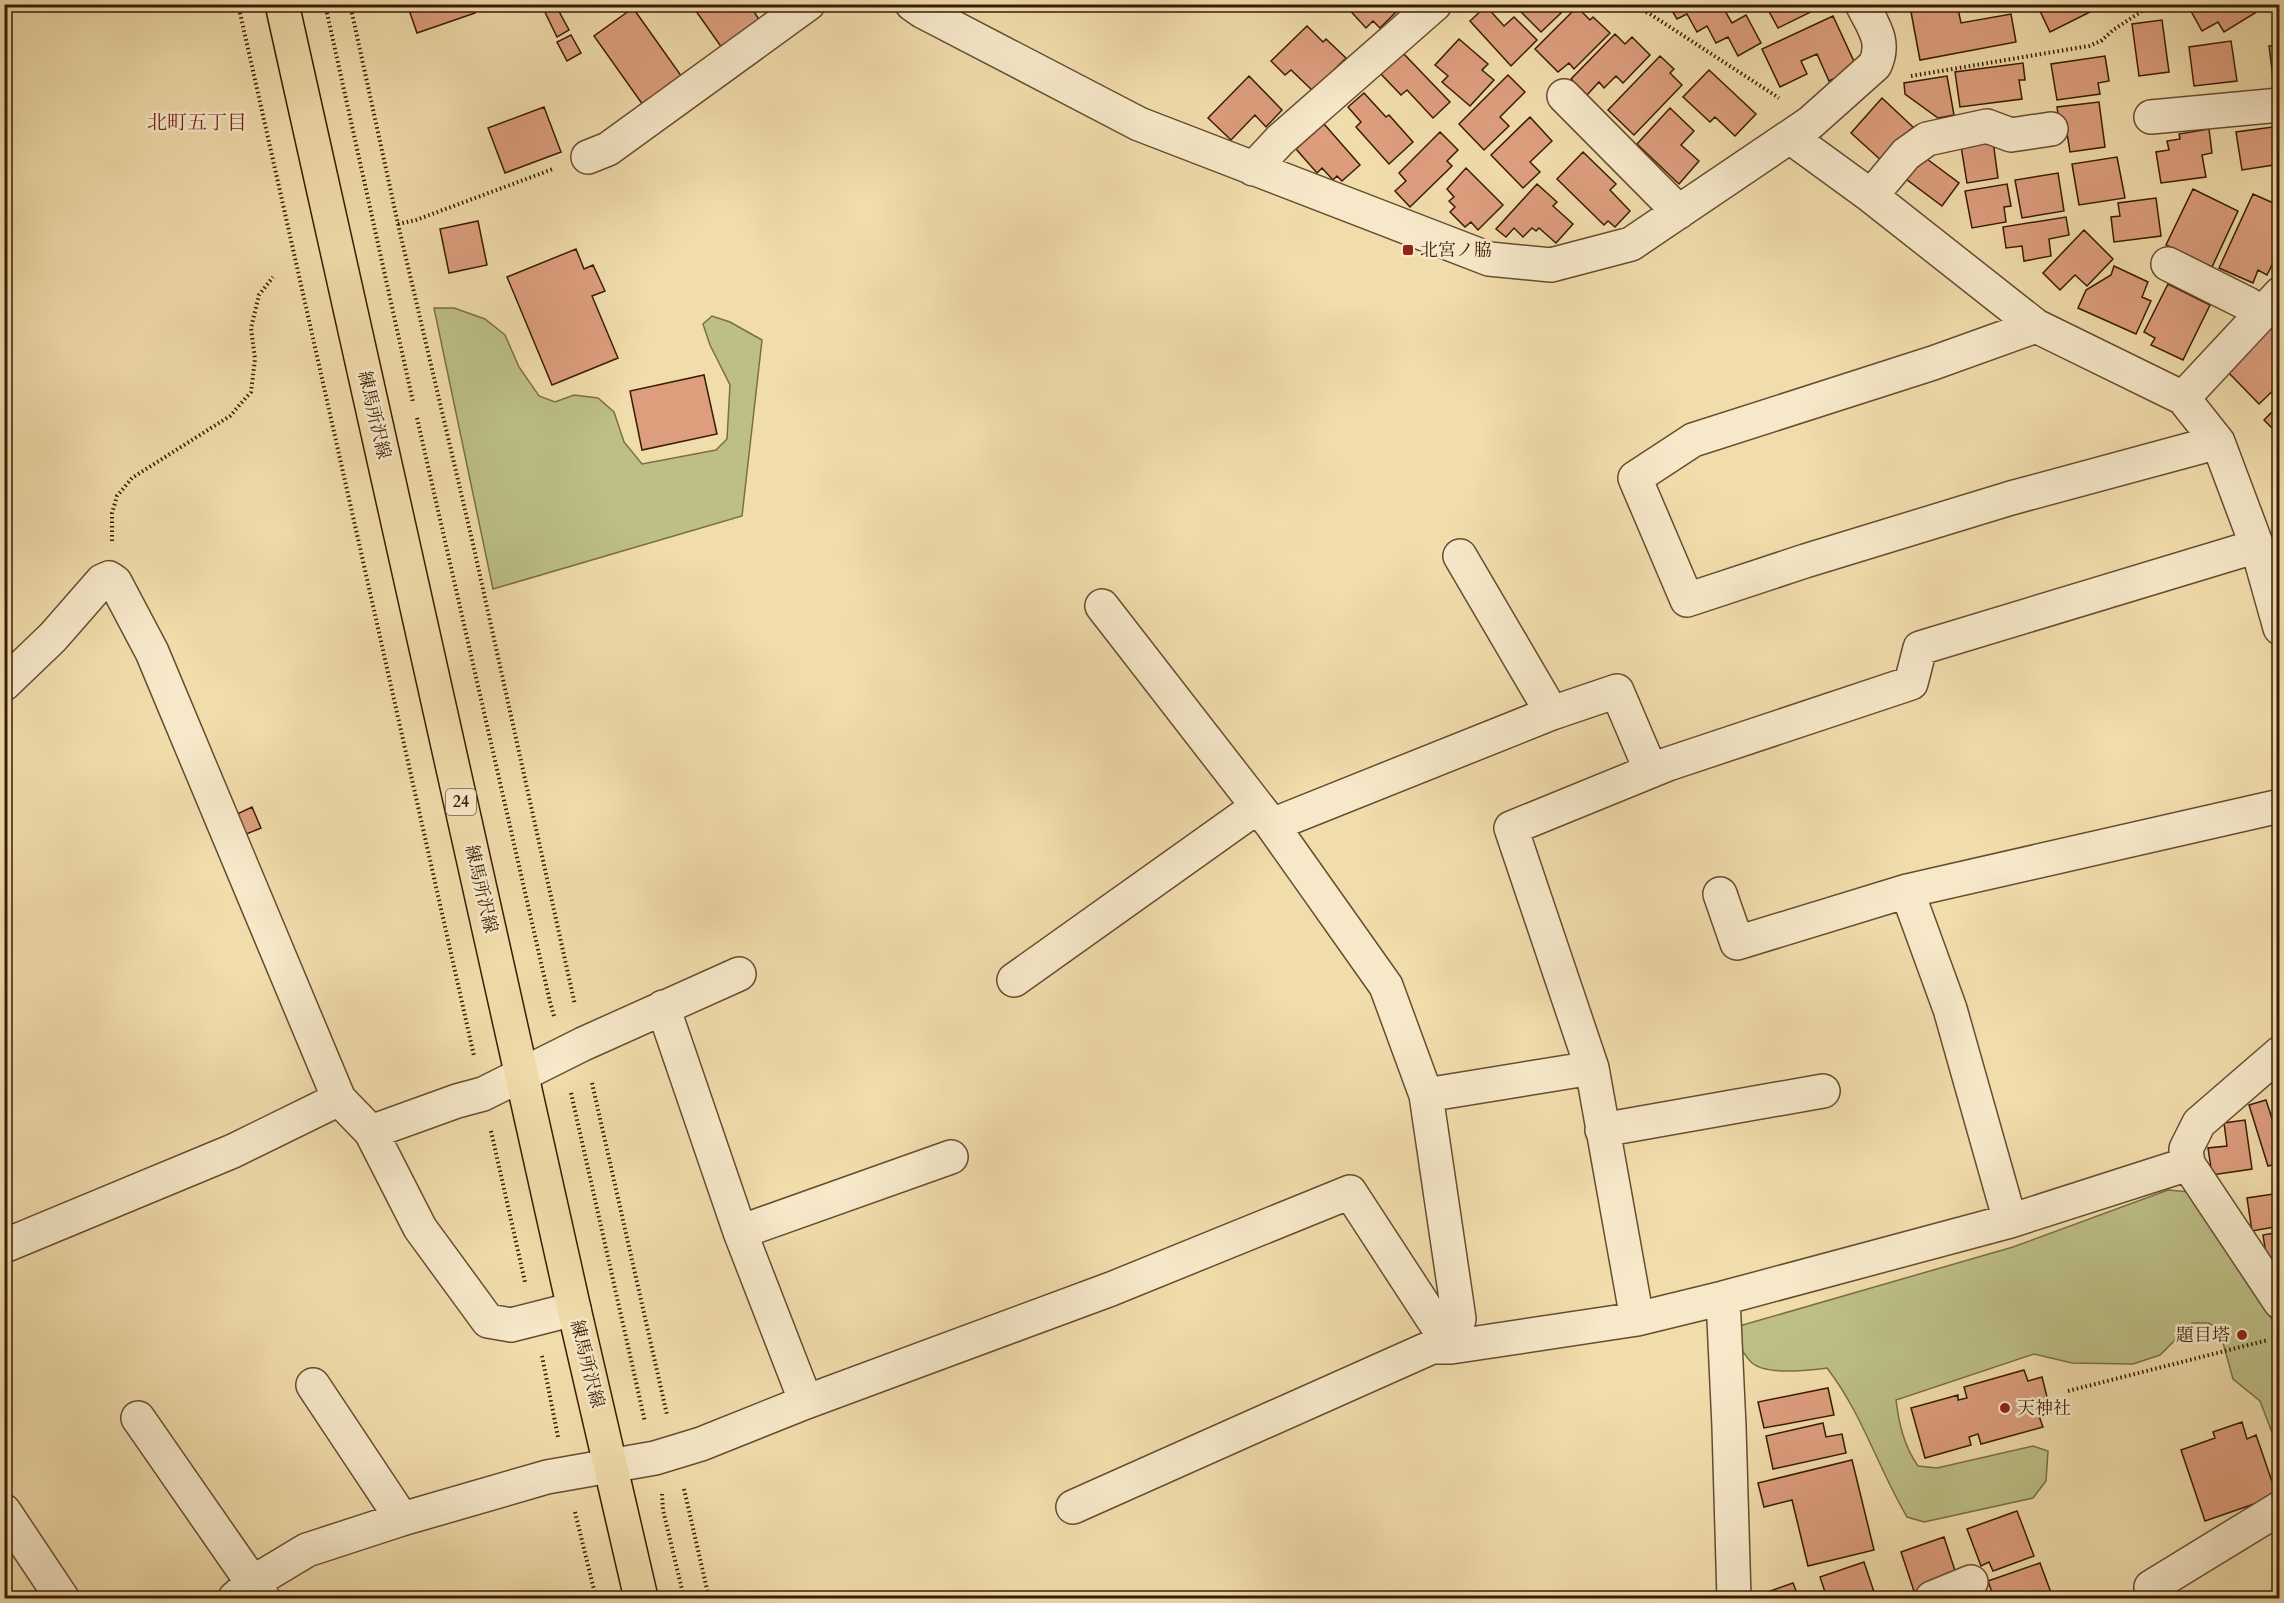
<svg xmlns="http://www.w3.org/2000/svg" width="2284" height="1603" font-family="Cardo,'Noto Serif JP',serif">
<style>
.green{fill:#bdbf87;stroke:#7b6e46;stroke-width:1.5}
.building{fill:#dd9e7e;stroke:#391c05;stroke-width:1.5}
.lines{fill:none;stroke-linecap:round;stroke-linejoin:round}
.minor-casing{stroke:#674c2f;stroke-width:36}
.major-casing{stroke:#391c05;stroke-width:36}
.path{stroke:#391c05;stroke-width:4;stroke-dasharray:1.5 3;stroke-linecap:butt}
.minor{stroke:#f6e8c9;stroke-width:33}
.major{stroke:#f1dcac;stroke-width:33}
.poi-dot{fill:#8f2418;stroke:#f6e8c9;stroke-width:2}
.labels{text-anchor:middle;dominant-baseline:central;stroke-width:5;stroke-linejoin:round;paint-order:stroke}
.shield{fill:#f6e8c9;stroke:#725940;stroke-width:1.5}
.shield-label{font-size:16px;font-weight:bold;fill:#391c05}
.poi-label{font-size:18px;fill:#391c05;stroke:#f6e8c9;text-anchor:start}
.street-label{font-size:18px;fill:#391c05;stroke:#f6e8c9}
.neighbourhood-label{font-size:20px;fill:#7a1f14;stroke:#f6e8c9}
</style>
<rect width="100%" height="100%" fill="#f1dcac"/>
<filter id="stains"><feTurbulence type="fractalNoise" baseFrequency=".00333" numOctaves="4"/><feColorMatrix values="0 0 0 0 .2 0 0 0 0 .09 0 0 0 0 .02 0 0 0 .5 -.17"/></filter>
<radialGradient id="worn" r=".72"><stop offset=".6" stop-color="#630" stop-opacity="0"/><stop offset="1" stop-color="#630" stop-opacity=".3"/></radialGradient>
<path class="green" d="M434 308H454L485 319 505 335 519 367 539 396 555 402 574 395 598 398 614 412 624 442 642 464 716 450 727 439 730 385 710 345 703 324 712 316 730 322 762 340 742 516 493 589Z
M2168 1190 2189 1192 2279 1330V1451L2260 1401 2233 1379 2219 1328 2208 1323H2192L2160 1355 2133 1364 2072 1363 2034 1354 1896 1400C1899 1424 1904 1446 1918 1466L1937 1468 2033 1446 2048 1451 2046 1481 2033 1498 1924 1522 1907 1517C1878 1468 1862 1413 1827 1368 1809 1370 1765 1376 1751 1362 1742 1353 1736 1339 1729 1329L2013 1247Z"/>
<path class="building" d="M407 4H472L475 13 417 33Z
M541 4H555L569 30 557 37Z
M691 4H749L760 21 722 48Z
M1344 4H1401L1402 6 1380 28 1373 21 1366 28Z
M1513 4H1552L1561 13 1541 32Z
M1668 4H1736L1725 11 1732 23 1746 15 1761 43 1738 56 1728 37 1716 43 1707 26 1697 32 1687 14 1677 19Z
M1765 4H1817L1819 8 1778 28Z
M1957 4 1961 23 2011 14 2016 42 1920 60 1911 12Z
M2029 4H2102V6L2050 32 2038 7 2032 10Z
M2187 4H2250L2255 13 2224 32 2218 22 2202 31Z
M1486 6 1504 26 1514 17 1537 40 1511 66 1470 21Z
M1577 7 1590 20 1593 17 1610 33 1574 69 1569 63 1558 72 1535 49Z
M633 8 682 77 643 105 594 36Z
M1833 16 1857 68 1829 81 1817 54 1801 61 1807 74 1780 87 1762 49Z
M2162 20 2169 72 2139 76 2132 24Z
M1307 26 1323 42 1326 39 1346 58 1313 91 1291 70 1285 75 1271 61Z
M1615 34 1625 44 1632 37 1650 55 1623 83 1616 76 1604 88 1599 82 1587 95 1571 79Z
M571 35 581 53 567 61 557 42Z
M1459 39 1488 64 1482 70 1494 80 1470 106 1442 82 1448 76 1435 65Z
M2231 41 2237 81 2194 86 2189 47Z
M2280 45V77L2273 78 2269 46Z
M1401 51 1450 102 1433 118 1407 90 1401 95 1379 72Z
M1660 56 1674 69 1670 73 1682 85 1634 135 1608 110Z
M2105 56 2109 81 2098 83 2100 94 2057 100 2051 64Z
M2023 63 2025 80H2019L2022 99 1960 107 1955 72Z
M1709 70 1756 114 1735 136 1715 117 1710 122 1683 97Z
M1508 75 1525 92 1500 117 1509 126 1484 150 1459 124Z
M1249 76 1282 110 1266 127 1255 115 1231 140 1208 118Z
M1947 76 1954 115 1938 118 1905 94 1904 83Z
M1364 93 1386 117 1389 115 1413 142 1389 164 1356 127 1361 122 1348 107Z
M1882 98 1913 127 1883 162 1851 133Z
M2099 102 2105 147 2070 152 2066 127 2060 128 2057 107Z
M544 107 561 152 505 173 488 128Z
M1670 108 1694 131 1681 145 1699 161 1679 184 1637 144Z
M1530 117 1552 141 1530 162 1540 172 1523 188 1491 155Z
M1324 124 1360 165 1342 181 1337 176 1333 180 1322 168 1317 173 1296 149Z
M2280 126V164L2242 170 2236 132Z
M2209 129 2212 153 2202 155 2206 177 2161 183 2156 152 2169 150 2167 141 2180 139 2179 134Z
M1440 132 1458 150 1447 161 1452 166 1410 207 1395 191 1406 181 1399 173Z
M1993 141 1998 178 1967 183 1961 146Z
M1583 152 1616 184 1610 190 1630 211 1615 227 1608 221 1604 225 1557 179Z
M1923 156 1959 183 1942 206 1906 179Z
M2117 157 2125 198 2079 205 2072 164Z
M1466 168 1503 205 1478 230 1471 222 1465 227 1450 212 1455 207 1449 201 1454 197 1447 189Z
M2058 173 2064 211 2022 218 2015 180Z
M1537 184 1557 202 1553 206 1573 224 1556 243 1539 228 1536 231 1532 228 1523 237 1514 228 1506 237 1496 229Z
M2007 184 2011 206 2004 207 2006 222 1972 228 1965 191Z
M2193 189 2238 211 2212 267 2166 245Z
M2253 194 2280 206 2277 218 2280 219V249L2267 275 2258 270 2253 283 2219 268Z
M2156 198 2161 236 2114 242 2111 217 2120 216 2118 203Z
M2066 217 2069 235 2049 239 2051 256 2024 261 2022 246 2006 248 2003 227Z
M478 221 487 265 449 273 440 229Z
M2084 230 2113 259 2087 286 2075 275 2060 290 2043 273Z
M576 249 584 269 593 265 605 291 592 296 618 358 552 385 507 277Z
M2114 266 2148 282 2142 297 2151 301 2136 334 2078 308 2086 290 2111 275Z
M2168 284 2210 305 2183 360 2151 345 2155 338 2144 332Z
M2272 325 2280 333V384L2259 404 2226 370Z
M704 375 717 434 642 450 630 391Z
M2280 404V436L2264 420Z
M252 807 261 828 244 835 235 815Z
M2266 1100 2276 1131 2280 1130V1163L2268 1166 2249 1105Z
M2245 1120 2252 1169 2212 1175 2208 1148 2227 1146 2224 1123Z
M2280 1193V1226L2252 1231 2247 1198Z
M2280 1232V1264L2268 1266 2263 1235Z
M2024 1370 2028 1381 2042 1377 2051 1413 2039 1416 2043 1427 1981 1444 1978 1434 1969 1437 1971 1445 1925 1458 1911 1408 1958 1395V1400L1967 1398 1964 1387Z
M1828 1388 1834 1415 1764 1428 1758 1402Z
M2242 1422 2247 1439 2256 1435 2277 1496 2205 1521 2181 1450 2215 1438 2213 1432Z
M1823 1423 1826 1437 1842 1434 1846 1453 1773 1469 1766 1436Z
M1852 1460 1874 1550 1808 1566 1792 1500 1764 1507 1758 1483Z
M2017 1511 2034 1556 1993 1571 1989 1562 1981 1566 1967 1529Z
M1944 1537 1958 1580 1915 1594 1901 1552Z
M1864 1562 1876 1598H1827L1820 1577Z
M2040 1563 2053 1598H1994L1988 1581Z
M1793 1583 1799 1598H1753V1597Z"/>
<g class="lines">
<g class="minor-casing">
<path id="minor" d="M912 4 922 11 1139 124 1489 259 1551 265 1631 244 1810 123 1875 65C1886 41 1873 26 1862 4
M1564 96 1679 212
M2151 117 2280 105
M1790 137 1871 196 2036 326 2183 398 2218 442 2257 546 2280 628
M588 157 608 149 808 4
M1253 169 1280 140 1435 4
M1871 196 1906 154 1927 139 1987 126 2011 135 2051 129
M2168 264 2248 304 2260 314
M2036 326 1933 363 1693 440 1635 478 1687 600 1805 561 2011 498 2218 442
M2183 398 2280 294
M1102 606 1272 825 1386 986 1426 1095 1459 1319 1451 1347
M4 684 53 637 102 581 109 578 115 582 152 652 339 1099 371 1132 420 1228 488 1321 511 1325 574 1309
M1552 713 1617 691 1651 771
M1272 825 1552 713 1460 556
M1907 891 1950 1009 2010 1221
M1720 894 1737 943 1907 891 2280 806
M1014 980 1257 807
M663 1007 740 1232 806 1402
M2280 1053 2199 1123 2186 1149 2188 1164 2280 1302
M1426 1095 1592 1068
M1602 1130 1823 1091
M371 1132 457 1101 483 1094 583 1044 739 974
M740 1232 951 1157
M4 1246 233 1151 339 1099
M1723 1298 1729 1427 1734 1598
M1637 1319 1592 1068 1511 828 1668 764 1911 683 1920 648 2257 546
M313 1385 402 1519
M138 1418 263 1598
M1073 1507 1432 1347H1451L1637 1319 1723 1298 2010 1221 2188 1164
M4 1511 62 1598
M2151 1587 2280 1508
M235 1598 252 1583 307 1550 402 1519 547 1477 655 1458 701 1444 806 1402 1111 1289 1350 1192 1451 1347
M1932 1598 1971 1582"/>
</g>
<g class="major-casing">
<path id="major" d="M282 4 574 1309 641 1598"/>
</g>
<path class="path" d="M238 4 474 1056
M325 4 413 402
M350 4 398 224 473 544 575 1005
M1630 4 1650 14 1779 98
M1911 76 2089 46 2101 41 2113 30 2153 4
M398 224 416 220 553 169
M417 418 550 1002 554 1016
M112 541V513L117 496 132 478 230 416 251 392 255 359 251 328 259 295 273 277
M592 1083 667 1415
M571 1093 645 1422
M491 1131 525 1282
M542 1356 558 1437
M2068 1391 2268 1340
M684 1489 709 1598
M662 1494 663 1510 684 1598
M575 1512 596 1598"/>
<use href="#minor" class="minor"/>
<use href="#major" class="major"/>
</g>
<g class="poi-dot">
<rect x="1402" y="244" width="12" height="12" rx="3"/>
<circle cx="2242" cy="1335" r="6"/>
<circle cx="2005" cy="1408" r="6"/>
</g>
<g class="labels">
<rect class="shield" x="446" y="789" width="30" height="26" rx="4.5"/>
<g class="shield-label">
<text x="461" y="802">24</text>
</g>
<g class="poi-label">
<text x="1420" y="250">北宮ノ脇</text>
<text x="2230" y="1335" text-anchor="end">題目塔</text>
<text x="2017" y="1408">天神社</text>
</g>
<g class="street-label">
<text transform="translate(374 415) rotate(77)">練馬所沢線</text>
<text transform="translate(481 889) rotate(77)">練馬所沢線</text>
<text transform="translate(587 1364) rotate(76)">練馬所沢線</text>
</g>
<g class="neighbourhood-label">
<text x="197" y="122">北町五丁目</text>
</g>
</g>
<rect width="2284" height="1603" fill="none" stroke="#f1dcac" stroke-width="24"/>
<rect x="6" y="6" width="2272" height="1591" fill="none" stroke="#391c05" stroke-width="3"/>
<rect x="12" y="12" width="2260" height="1579" fill="none" stroke="#391c05" stroke-width="1.5"/>
<rect width="100%" height="100%" filter="url(#stains)"/>
<rect width="100%" height="100%" fill="url(#worn)"/>
</svg>
